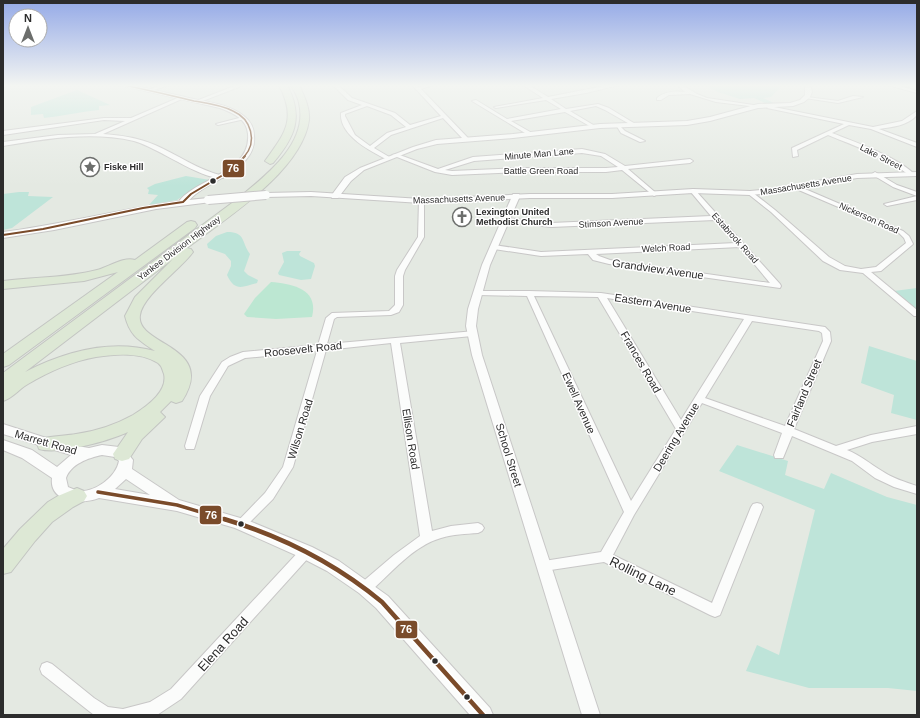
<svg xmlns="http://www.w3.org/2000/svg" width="920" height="718" font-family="Helvetica,sans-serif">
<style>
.green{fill:#bee4d9}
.pitch{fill:#bce7d2}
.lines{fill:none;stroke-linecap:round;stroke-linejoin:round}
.minor-casing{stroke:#c8c7c7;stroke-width:2}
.tertiary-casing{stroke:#c8c7c7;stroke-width:2}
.secondary-casing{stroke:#c8c7c7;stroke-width:2}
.motorway-casing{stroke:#c3c5c2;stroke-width:2}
.minor{fill:#fbfcfb;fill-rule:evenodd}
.tertiary{fill:#fbfcfb;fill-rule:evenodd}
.secondary{fill:#fbfcfb;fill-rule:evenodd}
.motorway{fill:#dde8d5;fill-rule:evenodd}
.secondary-bridge-casing{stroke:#c8c7c7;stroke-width:10;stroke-linecap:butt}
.secondary-bridge{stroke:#fbfcfb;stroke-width:8}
.bus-1-far3-casing{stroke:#fff;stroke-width:3}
.bus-1-far2-casing{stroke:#fff;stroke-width:4}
.bus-1-far1-casing{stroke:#fff;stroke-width:6}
.bus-1-casing{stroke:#fff;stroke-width:8}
.bus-1-far3{stroke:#7a4b2a;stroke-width:1.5}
.bus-1-far2{stroke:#7a4b2a;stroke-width:2}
.bus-1-far1{stroke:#7a4b2a;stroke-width:3.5}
.bus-1{stroke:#7a4b2a;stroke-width:4.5}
.bus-dot{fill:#2c2c2c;stroke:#fff;stroke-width:1.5}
.labels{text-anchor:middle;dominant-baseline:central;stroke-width:3;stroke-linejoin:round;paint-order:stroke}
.far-street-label{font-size:9px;fill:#2c2c2c;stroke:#fff}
.far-poi-label{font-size:9px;font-weight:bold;fill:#2c2c2c;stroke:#fff;text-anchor:start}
.street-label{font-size:11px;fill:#2c2c2c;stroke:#fff}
.near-street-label{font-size:13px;fill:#2c2c2c;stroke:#fff}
.line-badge{stroke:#fff;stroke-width:1.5}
.badge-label{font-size:11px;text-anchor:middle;font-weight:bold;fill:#fff}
</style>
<rect width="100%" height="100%" fill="#e4e9e2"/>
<path class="green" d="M705 85H781V86L771 97 763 98 776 104H767L754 98 740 99 718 92Z
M77 90 110 105 99 106V110C80 112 62 116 44 118L43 114 31 115V107Z
M186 176 210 180 190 191 177 200 149 205 158 195 148 194 149 190 147 188 155 184Z
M19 192H29L28 196 53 197 12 228 3 230V194Z
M227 232C246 232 241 242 250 254L244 271 248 275 258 280 257 283C242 287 235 292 227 275L231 266V261L225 254 208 248 207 244 216 236Z
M287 251H301L299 254 300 256 314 263 315 266 311 279 301 280 279 275 278 273 284 262 282 253Z
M917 288V308L915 309 894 291Z
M869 346 917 361V420L891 413 894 395 861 383Z
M737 445 788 461 785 475 824 489 831 473 887 497 917 505V691L888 688H809L746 671 757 645 779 655 815 510 719 471Z"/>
<path class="pitch" d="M271 282C293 284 319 289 312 317L276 319 247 317 244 314 255 298Z"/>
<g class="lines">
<g class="minor-casing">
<path id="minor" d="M3 85H8L3 88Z
M161 85H169L148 92 146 91Z
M237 85H244L200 102 196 101Z
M333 85H338L352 98 395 113 410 125 441 116 412 85H417L419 87 433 85 421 89 468 138 463 139 443 118 391 135 374 148 391 158 386 159C370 151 339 135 341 113L362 105 348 100ZM367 106 391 115 406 127 387 133 370 146 355 135 345 116V114Z
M529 85 548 97 609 85H619L586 93 551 99 566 109 598 104 609 108 637 125 633 126 605 110 596 106 570 111 595 126V127L593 128 565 112 511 121 532 133 533 134 530 136 472 101 476 100 507 119 561 109 546 100 496 108 494 107 543 98 523 85Z
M677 85H682L697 94 707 98 760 106 758 107 716 102 690 94 669 95 661 100H657V98C665 91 676 91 685 92Z
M888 85H897L917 91V93Z
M853 96 863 97 838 103 805 98 807 97 838 101Z
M180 97 184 98 103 134C120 135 139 138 155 145 178 155 198 170 223 176V178C201 180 159 148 134 141 91 131 45 139 3 146V142L58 135 95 134 125 121 104 120 3 135V131L104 118H131Z
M769 106 873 127 902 121 917 111V115C907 126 892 127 879 129L917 143V147L871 129 849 125 832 133C853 141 899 158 914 174L909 175C886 157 855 146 828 135L797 150 798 156 793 157 792 148 844 124 767 108Z
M243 117 245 118V119L218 125 216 124Z
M618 124 625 131 645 141 640 142 621 133 616 125Z
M582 149 605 154 625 166 690 159 693 161 690 163 628 169 656 193V195L654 196 622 170 606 172H521L452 175 435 172 392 155 397 154 438 169 473 157ZM582 153 601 156 618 167 606 168H521L452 171 445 170 474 161Z
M875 172 897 185 917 192V196L893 187 873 175 872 174Z
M794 186H798L903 231 909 236 913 244 912 245 881 271 871 272 917 310V316H914L863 273 840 270 823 261 771 212 747 193 752 192 775 210 829 257 845 266 861 269 876 267 906 243 904 238 899 233 794 188Z
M693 189 695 190 780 284 781 286 780 288 609 264 593 260 588 254 541 256 494 249 490 247 494 245 541 252 736 243 715 220 551 227 505 222 502 220 505 218 551 223 711 216 690 191ZM740 247 770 283 610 260 599 256 596 254Z
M917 196V200L887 206 884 204Z
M419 200 424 201V237L405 270 403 276V305L399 312 391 315 337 317 334 319 327 344 475 331 476 333 472 336 400 343 432 531 451 526 478 523 482 525 484 528 482 531 478 533C466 534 453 534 441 538 413 546 391 573 370 592L365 594 360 592 358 588 360 584 394 555 420 536 391 343 326 350 293 467 273 499 245 527 241 529 237 527 235 524 265 493 283 467 317 351 245 358 228 366 210 396 195 446 194 449H186L185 446 200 396 222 362 230 357 243 352 318 345 326 318 332 313 389 311 395 305V276L397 270 418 237Z
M475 291H529L601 293 825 327 830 332 831 341 794 429 836 446 871 435 917 426V434L872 442 847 450C860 455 870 464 882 471 892 478 905 482 917 486V494L894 487 875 478 852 461 792 436 783 458H775L774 455 782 433 702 403 634 515 613 555 712 603 751 507 753 504 757 503 761 504 763 507 720 615 715 617 710 615 604 562 544 571 540 570 538 566 540 562 544 561 601 552 624 512 527 296 478 295H475L474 293ZM534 296 598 297 676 429 631 501ZM607 298 744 319 681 420ZM752 321 819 331 822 333 823 341 785 426 705 398Z
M306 547 310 548 312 552 310 556 181 699 157 715H94L42 674 40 669 42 664 47 662 52 664 94 698 108 707 123 709 150 702 171 689 302 548Z"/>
</g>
<g class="tertiary-casing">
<path id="tertiary" d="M120 85H131C149 89 167 93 185 97 204 102 229 103 245 117 251 122 254 128 254 136 255 146 252 153 245 161 229 179 201 184 186 204H180V200C200 177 251 172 248 134 247 119 233 113 220 108Z
M805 85H810L812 92 810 97 804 102 793 106 758 108 710 121 687 125 600 128 513 138 437 144 417 149 364 170 351 181 338 198H332L331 196 345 177 360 168 413 147 436 140 513 134 600 124 687 121 710 117 758 104 790 103 800 100 805 95Z
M513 194H519L520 196 490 265 478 309 476 326 482 355 600 715H582L472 355 466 326 468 309 482 265Z"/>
</g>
<g class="secondary-casing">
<path id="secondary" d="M917 172V176L857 178 772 193 750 195 693 193 612 198H530L421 203 311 196 266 197 262 195 266 193 311 192 421 199 530 194H612L693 189 750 191 772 189 857 174Z
M208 198H211L212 200 211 202 156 209 54 230 3 238V232C72 223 139 204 208 198Z
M3 424 65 444 89 448 102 445 119 447 124 449 133 460 132 469 179 500 247 520 312 547 339 561 388 596 490 708 493 715H470L376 608 359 593 327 571 300 557 235 528 177 511 99 498C82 505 49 503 52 478L22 458 3 450V440L32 450 57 467 71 455 3 434ZM102 455 115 457 119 461C116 477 95 493 77 491 75 490 71 488 68 487L66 478C71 464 88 458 102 455ZM126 479 150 495 115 489Z"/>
</g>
<g class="motorway-casing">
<path id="motorway" d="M279 85H287C304 117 295 137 273 163L270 164 265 161C285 133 297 120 279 85Z
M291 85H299C304 96 310 107 309 120 302 171 225 219 187 248L191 249 193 252C181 269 143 295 140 315 135 346 218 345 182 401L176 403 171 401 160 412 165 417 142 439 129 459 122 461 115 459 113 454 128 432C108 441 60 455 39 449L37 444 39 439C51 436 63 436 76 434 96 431 115 425 133 415 146 407 168 392 164 374 162 369 162 366 158 363 142 352 114 354 96 357 73 361 48 372 28 384 19 389 13 398 3 401V373L236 200C264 177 309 144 299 103 298 97 294 91 291 85ZM173 259 135 297 125 316C130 336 139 340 155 351 110 339 66 351 25 372Z
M191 221 195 222 197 225 195 228 9 365 3 367V354L118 272 84 281 3 289V281C34 277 67 278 97 270 108 267 125 256 135 260L187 222Z
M77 488 84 491 87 496 84 501 73 507 52 522 35 541 11 572 3 574V549L20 529 48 502 58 496Z"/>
</g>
<use href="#minor" class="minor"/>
<use href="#tertiary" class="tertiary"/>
<use href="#secondary" class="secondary"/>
<use href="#motorway" class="motorway"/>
<g class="secondary-bridge-casing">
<path id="secondary-bridge" d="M208 200 266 195"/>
</g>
<use href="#secondary-bridge" class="secondary-bridge"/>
<g class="bus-1-far3-casing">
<path id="bus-1-far3" d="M124 85C147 90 170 95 194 101 206 103 221 105 233 111 251 119 258 141 244 157"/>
</g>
<g class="bus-1-far2-casing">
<path id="bus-1-far2" d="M3 235 43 229 143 208 183 202 191 194 233 169 245 156"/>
</g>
<g class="bus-1-far1-casing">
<path id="bus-1-far1" d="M98 492 177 505 227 520"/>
</g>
<g class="bus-1-casing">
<path id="bus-1" d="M224 519C281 536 336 564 382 602L483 715"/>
</g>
<use href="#bus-1-far3" class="bus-1-far3"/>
<use href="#bus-1-far2" class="bus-1-far2"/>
<use href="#bus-1-far1" class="bus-1-far1"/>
<use href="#bus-1" class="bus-1"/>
</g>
<linearGradient id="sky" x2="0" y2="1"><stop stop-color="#95aae7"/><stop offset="0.46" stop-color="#f3f5f2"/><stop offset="1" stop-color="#f3f5f2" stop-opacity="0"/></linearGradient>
<rect width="920" height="186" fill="url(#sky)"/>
<defs>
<g id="sight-ring" transform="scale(1)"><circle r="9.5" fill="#fff" stroke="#6c6e6c" stroke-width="1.5"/><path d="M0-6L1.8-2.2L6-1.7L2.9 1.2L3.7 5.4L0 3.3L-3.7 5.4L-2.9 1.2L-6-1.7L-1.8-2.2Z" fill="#6c6e6c"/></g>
<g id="church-ring" transform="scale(1)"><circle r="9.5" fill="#fff" stroke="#6c6e6c" stroke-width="1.5"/><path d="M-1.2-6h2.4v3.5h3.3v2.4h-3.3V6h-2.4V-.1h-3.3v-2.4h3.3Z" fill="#6c6e6c"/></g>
</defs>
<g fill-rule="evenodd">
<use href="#sight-ring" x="90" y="167"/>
<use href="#church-ring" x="462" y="217"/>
</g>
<g class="bus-dot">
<circle cx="213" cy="181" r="3.5"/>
<circle cx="241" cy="524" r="3.5"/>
<circle cx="435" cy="661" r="3.5"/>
<circle cx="467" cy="697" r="3.5"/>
</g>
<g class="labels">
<g class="far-street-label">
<text transform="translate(539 154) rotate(-5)">Minute Man Lane</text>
<text transform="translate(881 157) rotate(27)">Lake Street</text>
<text x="541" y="171">Battle Green Road</text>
<text transform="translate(806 185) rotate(-9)">Massachusetts Avenue</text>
<text transform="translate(459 199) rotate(-2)">Massachusetts Avenue</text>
<text transform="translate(869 218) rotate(24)">Nickerson Road</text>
<text transform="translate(611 223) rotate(-3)">Stimson Avenue</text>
<text transform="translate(735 238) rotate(48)">Estabrook Road</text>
<text transform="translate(179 248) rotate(-37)">Yankee Division Highway</text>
<text transform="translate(666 248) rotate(-3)">Welch Road</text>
</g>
<g class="far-poi-label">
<text x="104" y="167">Fiske Hill</text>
<text x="476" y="212">Lexington United<tspan x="476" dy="10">Methodist Church</tspan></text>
</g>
<g class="street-label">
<text transform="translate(658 269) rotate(8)">Grandview Avenue</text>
<text transform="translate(653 303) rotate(9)">Eastern Avenue</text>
<text transform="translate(303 349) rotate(-6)">Roosevelt Road</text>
<text transform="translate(641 362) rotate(60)">Frances Road</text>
<text transform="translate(804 393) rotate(-67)">Fairland Street</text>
<text transform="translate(579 403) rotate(66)">Ewell Avenue</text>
<text transform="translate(300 429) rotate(-73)">Wilson Road</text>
<text transform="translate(676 437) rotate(-59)">Deering Avenue</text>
<text transform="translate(411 439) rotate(81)">Ellison Road</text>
<text transform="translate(46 442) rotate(16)">Marrett Road</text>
<text transform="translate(509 455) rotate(73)">School Street</text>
</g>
<g class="near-street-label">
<text transform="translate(643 576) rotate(26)">Rolling Lane</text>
<text transform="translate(223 644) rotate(-48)">Elena Road</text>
</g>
</g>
<g class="line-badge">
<rect x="222" y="159" width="23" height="19" rx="4" fill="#7a4b2a"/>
<rect x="199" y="505" width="23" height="20" rx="4" fill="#7a4b2a"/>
<rect x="395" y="620" width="23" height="19" rx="4" fill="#7a4b2a"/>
</g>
<g class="badge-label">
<text x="233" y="172">76</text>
<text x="211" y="519">76</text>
<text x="406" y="633">76</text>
</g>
<rect width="920" height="718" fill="none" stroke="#2c2c2c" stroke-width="8"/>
<g transform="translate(28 28)"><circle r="19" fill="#ffffff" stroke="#ababab"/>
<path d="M0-3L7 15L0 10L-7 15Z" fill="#6c6e6c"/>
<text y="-6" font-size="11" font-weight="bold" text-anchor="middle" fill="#2c2c2c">N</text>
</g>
</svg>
